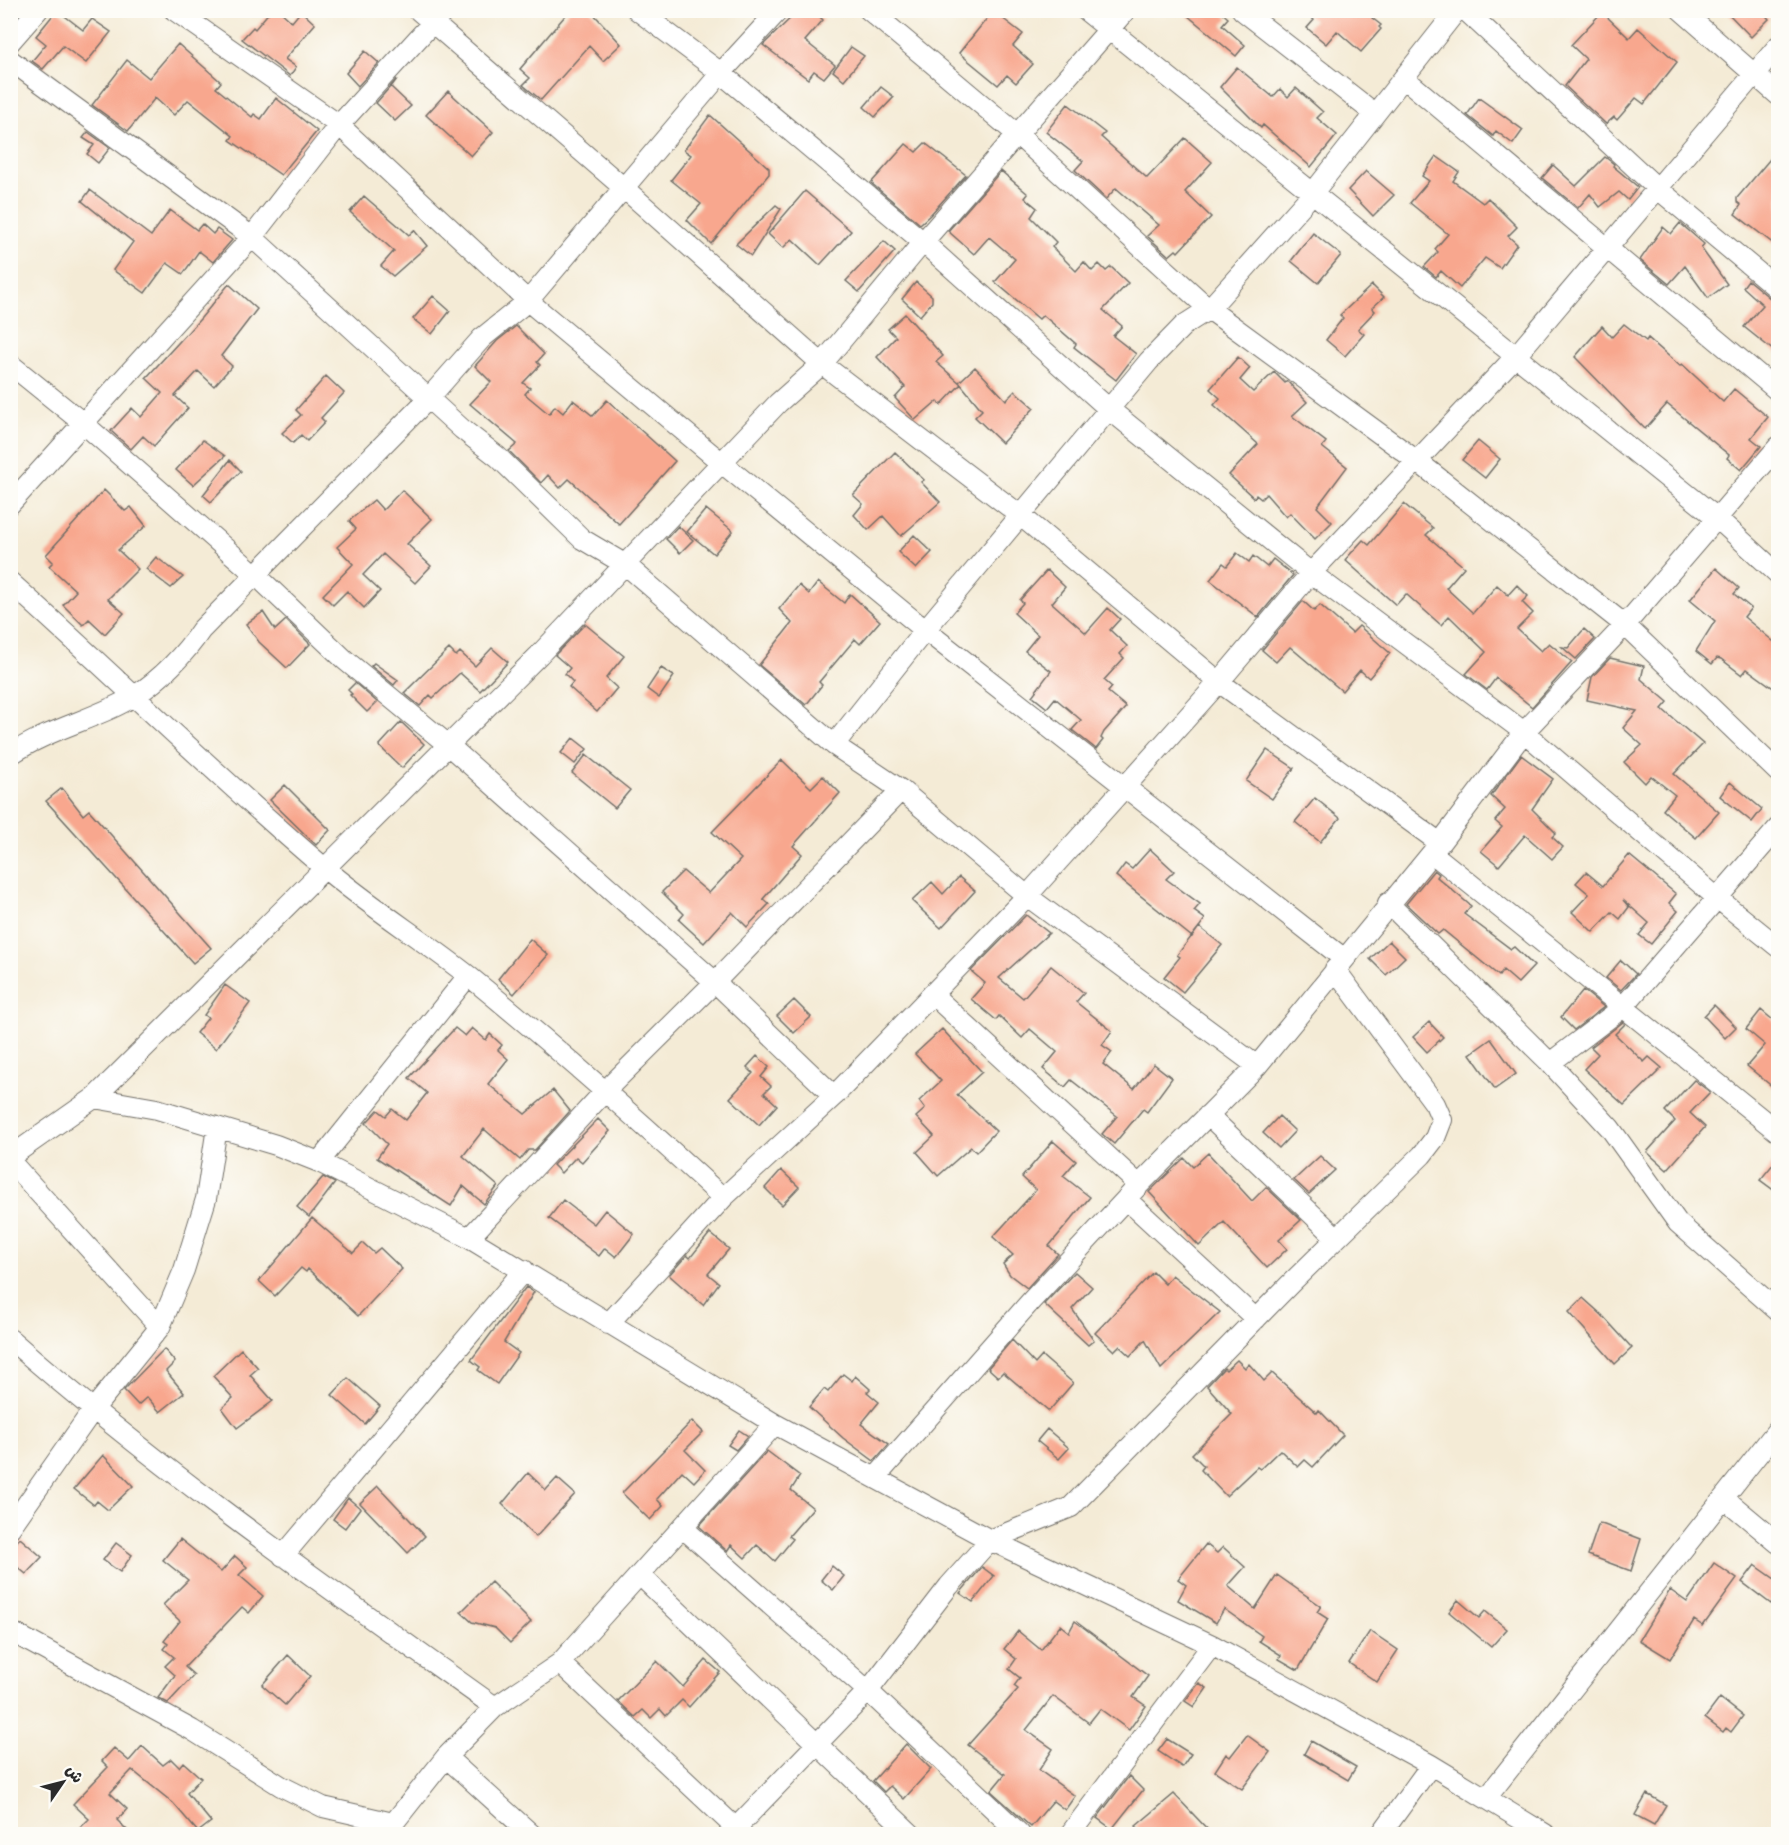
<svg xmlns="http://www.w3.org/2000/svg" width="1789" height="1845" font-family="Mali,'Playpen Sans Arabic',sans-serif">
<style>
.building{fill:#f8a78e}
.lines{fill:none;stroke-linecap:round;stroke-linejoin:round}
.minor-casing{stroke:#716e67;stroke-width:22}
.minor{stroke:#fff;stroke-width:20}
</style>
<rect width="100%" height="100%" fill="#fdfcf7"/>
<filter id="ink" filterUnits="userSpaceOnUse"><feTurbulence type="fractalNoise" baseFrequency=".0167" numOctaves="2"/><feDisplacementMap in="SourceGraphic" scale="12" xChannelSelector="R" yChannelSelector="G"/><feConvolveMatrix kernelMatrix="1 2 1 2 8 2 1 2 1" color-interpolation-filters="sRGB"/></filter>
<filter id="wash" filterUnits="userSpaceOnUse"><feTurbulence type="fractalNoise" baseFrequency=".008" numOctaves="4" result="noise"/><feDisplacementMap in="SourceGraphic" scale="24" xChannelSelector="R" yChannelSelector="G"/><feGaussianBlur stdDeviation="1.35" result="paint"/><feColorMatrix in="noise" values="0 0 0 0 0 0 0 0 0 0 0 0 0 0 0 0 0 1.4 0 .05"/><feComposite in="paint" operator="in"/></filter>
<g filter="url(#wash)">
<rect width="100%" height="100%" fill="#f4ebd6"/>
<g id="blocks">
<path class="building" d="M57 10 83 30 92 19 111 32 86 63 63 46 43 69 32 61 46 44 36 36Z
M271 10H279L292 22 301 11 315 24 285 59 296 67 290 76 242 39 253 27 255 29Z
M570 10H590L621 44 603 61 589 46 541 100 523 85 530 78 520 69Z
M799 10H813L823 20 805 41 835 65 824 78 814 71 808 79 763 45Z
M1181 10H1219L1228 18 1222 25 1245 45 1236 56Z
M1302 10H1379L1372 18 1381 25 1379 27 1381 29 1361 52 1337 31 1326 44 1307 28 1314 20Z
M1725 10H1761L1769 19 1751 37Z
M993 11 1023 34 1013 46 1033 64 1016 83 1007 75 998 85 959 53Z
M1602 12 1629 38 1638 28 1677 62 1644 104 1636 98 1617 120 1614 117 1606 124 1565 86 1586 59 1571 45Z
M178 44 221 82 216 88 252 117 254 114 261 119 276 98 317 131 281 175 230 140 233 136 188 100 174 115 155 98 128 131 92 105 127 60 149 78Z
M851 47 864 56 844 80 833 71Z
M365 51 379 63 358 86 346 73Z
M1237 67 1273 97 1280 89 1288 97 1296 88 1323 112 1317 118 1337 135 1311 167 1263 125 1261 128 1220 87Z
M397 79 391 87 411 106 395 121 376 103Z
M881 87 894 97 875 117 864 107Z
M448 91 493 132 471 156 426 115Z
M1479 98 1523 130 1513 144 1496 131 1493 136 1467 115Z
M1068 104 1105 133 1101 137 1147 178 1185 138 1212 162 1185 192 1211 217 1178 252 1176 250 1169 256 1147 236 1159 225 1116 188 1106 199 1075 170 1083 161 1046 132Z
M710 115 769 168V174L711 244 687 220 701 204 671 180 691 155 684 150Z
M88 132 110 148 98 163 87 154 94 145 83 138Z
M925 143 966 175 930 215 920 224 871 183 906 144 916 152Z
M1436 156 1459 172 1453 181 1483 203 1488 198 1517 227 1508 236 1517 244 1500 268 1485 258 1460 288 1441 271 1436 277 1424 267 1438 252 1435 249 1448 234 1410 203 1429 181 1422 176Z
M1605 157 1614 164 1613 166 1638 187 1628 200 1619 192 1600 207 1590 194 1578 208 1542 178 1553 165 1576 186Z
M1770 159 1779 166V248L1735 214 1741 205 1737 202V198Z
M1001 171 1028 194 1025 198 1037 208 1031 217 1056 242 1052 247 1076 271 1084 262 1092 271 1099 264 1106 271 1111 267 1128 283 1103 310 1122 326 1113 336 1136 354 1116 380 1074 347 1076 344 1043 315 1039 319 995 282 1015 259 989 237 974 254 948 231Z
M1366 171 1394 195 1373 216 1348 190Z
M90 190 151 236 170 210 197 230 202 224 213 234 217 229 232 240 213 262 199 251 183 274 167 263 145 293 113 270 133 242 82 201Z
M805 191 851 231 820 265 792 239 783 248 768 234Z
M364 196 409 235 414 230 427 246 393 276 381 266 394 251 350 212Z
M776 205 781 209 751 256 736 244Z
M1680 223 1704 244 1701 248 1727 284 1708 298 1685 266 1669 284 1640 260 1663 227 1671 234Z
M1313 233 1341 255 1318 283 1291 261Z
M884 241 895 251 859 292 846 281Z
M1748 280 1770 298 1779 301V355L1744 327 1763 305 1743 287Z
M916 282 932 296V302L920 316 902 299Z
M229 284 257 309 221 356 232 366 214 386 198 371 175 396 188 408 154 446 143 436 131 449 111 431 132 408 141 417 162 393 146 378 201 318Z
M1372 285 1384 297 1372 308 1375 311 1358 329 1364 334 1345 356 1326 340 1343 318 1340 315Z
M433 296 450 311 432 334 413 319Z
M905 314 943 356 936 362 961 384 941 405 937 401 915 420 895 398 905 387 877 357 896 337 888 329Z
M1624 324 1646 341 1648 338 1680 366 1682 364 1723 402 1734 389 1768 417 1751 438 1761 446 1741 470 1727 458 1729 455 1667 404 1645 429 1575 357 1602 326 1612 337Z
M516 326 544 354 537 362 540 365 523 383 530 388 525 394 549 414 555 406 563 413 573 400 593 416 607 400 675 461 619 524 569 479 560 488 548 475 541 483 509 451 517 444 470 404 491 382 475 366 497 341Z
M1238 357 1250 368 1240 380 1253 392 1274 372 1285 383 1287 381 1307 402 1292 416 1326 442 1322 447 1347 467 1317 507 1332 522 1315 539 1290 513 1286 517 1266 494 1261 499 1256 495 1254 498 1229 475 1258 444 1214 405 1220 398 1210 389Z
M975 367 1006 400 1015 391 1034 408 1002 443 975 417 982 410 959 382Z
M326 376 344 393 321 418 325 422 307 441 301 435 293 443 282 433 301 415 296 410Z
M203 440 225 456 193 485 176 470Z
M1478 441 1500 459 1485 478 1462 460Z
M895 452 924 480 921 482 940 502 901 536 883 516 868 530 854 515 863 504 853 495Z
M230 460 241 471 211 502 203 495Z
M104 490 125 511 131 507 146 526 118 550 138 569 108 599 124 613 105 634 89 619 83 625 63 605 76 591 49 566 53 562 46 555Z
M402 490 432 519 407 544 431 566 415 583 383 554 363 575 380 591 364 608 347 591 333 605 323 595 353 564 337 547 356 529 349 521 374 500 383 510Z
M1404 504 1433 528 1426 535 1464 567 1446 588 1473 613 1497 585 1508 595 1517 585 1528 596 1522 602 1533 613 1517 629 1541 651 1549 643 1572 662 1532 707 1496 678 1487 690 1466 674 1486 652 1449 616 1441 625 1406 594 1396 605 1345 560 1363 540 1369 545Z
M706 509 733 531 714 554 687 532Z
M678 526 693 540 680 553 666 539Z
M914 535 932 552 916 569 898 552Z
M1237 553 1249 562 1253 556 1267 567 1273 559 1293 575 1258 617 1210 580 1223 563 1227 566Z
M156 557 183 577 171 588 146 569Z
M1716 568 1739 588 1734 594 1751 608 1744 617 1779 646V692L1747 669 1742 675 1721 659 1717 658 1712 664 1696 651 1715 621 1690 600Z
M1047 570 1065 587 1052 603 1086 633 1108 608 1120 619 1110 630 1127 646 1120 654 1124 658 1104 680 1112 687 1108 692 1126 707 1104 732 1101 738 1103 740 1096 749 1072 730 1081 720 1055 698 1047 708 1032 696 1051 671 1025 651 1038 635 1014 613 1023 603 1020 600Z
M818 582 844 603 850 594 880 621 860 644 855 639 819 682 822 685 806 705 759 665 792 623 779 609 799 585 809 594Z
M1303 601 1314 611 1320 605 1352 633 1359 626 1390 653 1369 678 1360 670 1342 691 1290 647 1276 662 1262 650Z
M263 612 275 630 286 620 310 644 287 668 259 642 246 624Z
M585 624 624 656 606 678 617 688 597 712 569 687 573 682 565 674 570 668 555 655Z
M1584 629 1595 639 1576 659 1562 647 1568 648Z
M492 648 508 662 480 691 460 673 433 698 430 695 420 706 404 693 449 649 456 656 460 652 475 666Z
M1610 658 1644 666 1641 679 1668 702 1662 709 1703 744 1674 774 1719 812 1696 838 1663 810 1675 795 1651 776 1645 783 1624 762 1642 745 1623 728 1637 711 1587 700 1592 677Z
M374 663 398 680 394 685 371 666Z
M661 668 674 676 659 698 647 689Z
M355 683 377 702 367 712 350 695 352 694 348 690Z
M401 722 424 744 402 768 379 746Z
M573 738 587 749 575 764 561 753Z
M1267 750 1294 768 1272 799 1246 781Z
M586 755 630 790 615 808 572 773Z
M1521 755 1553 779 1532 809 1556 833 1552 837 1563 847 1552 859 1525 835 1499 866 1481 851 1502 827 1495 821 1505 809 1491 796Z
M782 760 811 788 823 776 840 793 793 846 802 854 763 899 769 904 747 927 732 912 704 943 679 920 684 914 662 892 683 871 709 893 741 859 712 832Z
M1730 782 1762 809 1752 822 1720 796Z
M285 785 330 830 316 845 270 800Z
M62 788 83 815 89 810 211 948 193 963 46 801Z
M1315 798 1340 818 1320 842 1295 822Z
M1150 849 1174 871 1166 879 1200 904 1194 911 1205 919 1192 937 1116 876 1125 864 1132 869Z
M1629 855 1676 894 1669 903 1678 911 1651 944 1639 935 1649 923 1623 900 1629 907 1620 919 1612 912 1593 932 1572 912 1589 894 1576 883 1586 872 1603 886Z
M1434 870 1439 874 1437 877 1471 906 1464 914 1511 949 1514 947 1534 966 1518 983 1503 970 1499 976 1443 930 1438 934 1406 904Z
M959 877 975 891 941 928 912 901 932 882 943 894Z
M1026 915 1049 933 999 978 1023 998 1051 966 1084 993 1076 1002 1112 1031 1102 1045 1112 1052 1103 1064 1134 1089 1154 1064 1172 1078 1147 1112 1143 1109 1114 1144 1102 1134 1117 1116 1071 1080 1065 1087 1043 1069 1057 1052 1030 1029 1022 1038 999 1016 996 1020 971 999 985 983 971 971Z
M1199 927 1222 945 1183 992 1164 977 1180 957 1177 955Z
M530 939 548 955 514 994 498 979Z
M1389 941 1405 957 1386 975 1370 959Z
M1621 960 1636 974 1621 990 1606 978Z
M225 985 250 1003 216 1049 196 1033 208 1018 204 1015Z
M1583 990 1604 1007 1574 1030 1561 1017Z
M794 1000 811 1017 794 1033 777 1016Z
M1714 1005 1736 1027 1725 1038 1704 1016Z
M1761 1010 1779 1025V1092L1747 1066 1765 1045 1746 1029Z
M1429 1022 1443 1037 1427 1052 1413 1037Z
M1623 1022 1625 1024 1615 1034 1644 1062 1649 1057 1662 1068 1624 1105 1584 1069 1598 1054 1591 1047Z
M455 1028 465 1036 472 1028 486 1040 490 1034 502 1045 498 1050 508 1059 488 1084 525 1114 553 1090 570 1111 535 1150H528L520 1160 484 1129 463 1156 498 1186 484 1204 463 1186 451 1206 377 1158 387 1144 366 1123 378 1110 386 1116 392 1109 406 1120 427 1093 409 1078Z
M942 1029 982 1072 957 1095 996 1131 976 1152 971 1147 938 1176 917 1152 934 1136 916 1117 925 1109 919 1101 941 1081 915 1054Z
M1491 1039 1516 1074 1495 1089 1470 1054Z
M757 1056 769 1067 761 1077 771 1086 764 1093 777 1105 759 1125 730 1098 753 1073 747 1067Z
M1694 1080 1710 1092 1690 1113 1705 1127 1667 1170 1647 1152 1675 1121 1665 1111Z
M1279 1116 1295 1131 1279 1148 1263 1133Z
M598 1119 610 1131 582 1162 576 1157 561 1173 553 1165Z
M1053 1141 1076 1161 1063 1176 1090 1197 1049 1246 1058 1254 1056 1256 1027 1288 1010 1275 1003 1264 1013 1255 993 1237 1036 1190 1022 1177Z
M1208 1153 1252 1201 1266 1187 1301 1220 1279 1240 1287 1249 1267 1268 1224 1222 1199 1246 1149 1192 1184 1158 1193 1167Z
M1320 1156 1335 1170 1309 1194 1294 1180Z
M1779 1157V1194L1760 1180Z
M781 1170 799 1187 782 1205 765 1188Z
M323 1177 335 1183 309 1217 297 1207Z
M563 1200 594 1224 605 1210 634 1234 616 1257 605 1248 599 1256 549 1218Z
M312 1218 353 1253 363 1243 374 1253 380 1248 402 1269 358 1316 308 1269 306 1272 301 1268 275 1296 259 1281Z
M710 1233 729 1249 708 1274 719 1283 703 1305 669 1275 687 1255 690 1258Z
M1075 1272 1092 1287 1072 1309 1094 1340 1088 1345 1044 1304Z
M1153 1272 1165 1284 1172 1275 1220 1312 1161 1369 1145 1340 1130 1356 1119 1346 1114 1351 1095 1333Z
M526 1287 534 1292 504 1342 519 1353 497 1384 478 1370 480 1367 471 1360Z
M1583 1298 1602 1315 1632 1348 1615 1364 1569 1312Z
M1012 1340 1035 1364 1042 1356 1073 1383 1049 1411 1003 1372 998 1377 988 1368Z
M164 1349 175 1362 166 1371 184 1393 160 1412 147 1397 138 1405 124 1390Z
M241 1349 258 1368 250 1375 273 1401 237 1428 222 1408 233 1398 213 1376Z
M1237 1360 1245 1368 1249 1364 1264 1381 1272 1373 1317 1413 1319 1410 1343 1435 1313 1467 1305 1460 1298 1467 1280 1450 1260 1469 1257 1467 1226 1496 1201 1470 1204 1466 1192 1454 1232 1414 1207 1386 1224 1368 1226 1370Z
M843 1374 852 1381 855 1376 870 1389 867 1392 879 1402 861 1424 889 1444 874 1461 843 1438 809 1407 824 1389 828 1392Z
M348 1378 380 1406 365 1424 332 1395Z
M692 1421 703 1432 685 1450 705 1470 694 1482 682 1471 657 1499 663 1506 650 1520 622 1493Z
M1047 1429 1069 1448 1059 1459 1037 1441Z
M739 1430 748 1436 736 1450 728 1445Z
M767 1451 800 1476 791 1490 813 1508 789 1536 793 1539 775 1561 757 1545 745 1558 731 1545 727 1551 699 1526Z
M103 1455 133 1486 108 1510 97 1501 94 1505 74 1489Z
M528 1473 546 1490 557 1478 575 1494 536 1537 502 1504Z
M378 1486 425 1536 408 1553 360 1503Z
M348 1498 360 1508 345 1528 333 1519Z
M1599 1523 1641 1539 1631 1571 1588 1555Z
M20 1538 42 1557 26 1574 10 1561V1549Z
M180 1539 221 1572 235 1556 247 1567 239 1575 263 1596 249 1613 242 1607 185 1667 194 1675 168 1703 158 1698 175 1675 165 1666 174 1657 164 1649 168 1644 164 1641 180 1621 163 1605 188 1580 163 1560Z
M116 1543 132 1555 120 1572 103 1560Z
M1206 1544 1217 1553 1223 1547 1245 1567 1228 1586 1255 1609 1277 1575 1321 1606 1317 1612 1328 1619 1298 1670 1279 1659 1281 1655 1259 1641 1262 1636 1224 1609 1216 1623 1178 1600 1186 1585 1178 1579Z
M1714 1563 1737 1579 1703 1626 1694 1620 1670 1659 1639 1640 1670 1590 1687 1602Z
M1755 1565 1779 1582V1593L1771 1604 1742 1582Z
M832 1566 844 1576 833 1590 821 1580Z
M982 1567 994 1576 973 1602 960 1593Z
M491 1582 531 1622 510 1643 495 1628 472 1622 461 1612Z
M1458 1600 1479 1618 1485 1611 1507 1629 1491 1647 1449 1612Z
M1075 1621 1148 1676 1133 1697 1146 1706 1129 1730 1100 1709 1089 1723 1053 1696 1026 1730 1053 1749 1039 1770 1075 1796 1065 1810 1053 1801 1031 1827 991 1791 1005 1774 968 1745 1018 1689 1014 1686 1020 1678 1009 1669 1016 1659 1004 1649 1018 1631 1041 1650 1060 1625 1069 1632Z
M1370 1631 1398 1650 1377 1682 1349 1663Z
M288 1655 310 1676 285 1705 262 1685Z
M706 1660 720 1672 689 1707 682 1700 666 1716 660 1709 651 1718 643 1710 635 1717 618 1701 657 1661 683 1687Z
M1199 1683 1207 1688 1194 1707 1185 1701Z
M1720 1698 1743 1716 1731 1732 1726 1728 1723 1732 1705 1718Z
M1247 1735 1270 1752 1242 1789 1215 1771 1226 1754 1230 1757Z
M1167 1739 1191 1754 1182 1767 1158 1751Z
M1311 1741 1356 1767 1348 1780 1304 1754Z
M906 1744 931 1769 904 1799 890 1786 884 1792 873 1781Z
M142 1746 163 1765 171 1759 179 1767 183 1762 201 1778 187 1793 211 1822 198 1832 173 1803 132 1770 110 1793 127 1809 117 1820 131 1834H74L89 1819 73 1804 108 1767 102 1761 114 1748 129 1761Z
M1129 1776 1143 1790 1112 1829 1097 1818Z
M1174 1794 1212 1834H1144L1136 1826Z
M1647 1794 1666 1805 1654 1825 1635 1815Z"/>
</g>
</g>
<g filter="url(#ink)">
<use href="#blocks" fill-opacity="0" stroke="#716e67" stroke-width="1.5"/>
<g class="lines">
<g class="minor-casing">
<path id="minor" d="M174 10 339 125 528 301 722 463 925 630 1343 958
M418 10 625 189 822 364 1020 515 1219 682 1440 843
M637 10 721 73 923 242 1109 409 1311 573 1524 732 1716 897 1778 947
M869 10 1018 135 1209 309 1417 461 1625 625 1778 772
M1085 10 1717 518 1778 574
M1242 10 1374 113
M1465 10 1657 188 1778 289
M1681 10 1778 95
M10 42 38 10
M10 60 252 237 462 429 498 457 582 539 626 565 834 745 901 790 1027 896 1257 1066
M1404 78 1778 391
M10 364 83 423 257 576 345 660 447 744 715 982 834 1096
M10 504 252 237 339 125 444 10
M10 582C115 676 215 775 322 866 369 906 422 939 470 977 557 1048 641 1122 723 1198
M834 745 925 630 1149 361 1184 325 1209 309 1312 194 1457 10
M10 755C49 728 98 719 136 695 161 679 185 654 201 630L428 399 482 338 528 301 721 73 779 10
M1432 853 1778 1132
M1388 903 1550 1063 1610 1128 1678 1223 1778 1311
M932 994 1139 1185
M1550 1063 1622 1008 1778 828
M94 1098 157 1109 276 1145 319 1162 469 1238 775 1424 990 1540 1212 1645 1431 1765 1545 1834
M1208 1115 1337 1238
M10 1157 94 1098 539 655 778 403 822 364 923 242 1126 10
M10 1161 160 1327
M319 1162 468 976
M1126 1199 1256 1319
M469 1238 606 1090 715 982 901 790
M608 1324 723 1198 834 1096 1027 896 1219 682 1311 573 1515 357 1778 46
M10 1339C163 1473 330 1589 495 1707
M876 1477 1031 1301 1139 1185 1257 1066 1440 843 1524 732 1625 625 1778 447
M1724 1498 1778 1543
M10 1528 92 1411 160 1327 184 1270 206 1199 217 1127
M683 1528 868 1691 1020 1834
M283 1556 524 1270
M640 1575 911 1834
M10 1631 192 1730 281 1786 323 1807 393 1823
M560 1663 742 1834
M446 1757 531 1834
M1487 1797 1778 1429
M385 1834 446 1757 495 1707 560 1663 775 1424
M730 1834 868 1691 949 1586 990 1540 1071 1507 1293 1281 1422 1155 1435 1138 1442 1120 1435 1104 1335 969
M1070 1834 1212 1645
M1381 1834 1431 1765"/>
</g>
<use href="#minor" class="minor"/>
</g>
</g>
<rect width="1789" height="1845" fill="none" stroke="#fdfcf7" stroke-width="36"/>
<g transform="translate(63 1782) rotate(55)" stroke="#fdfcf7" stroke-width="4.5" paint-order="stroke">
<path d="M0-4.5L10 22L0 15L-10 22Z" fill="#2b2b2b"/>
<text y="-9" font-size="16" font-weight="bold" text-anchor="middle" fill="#2b2b2b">ش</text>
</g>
</svg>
